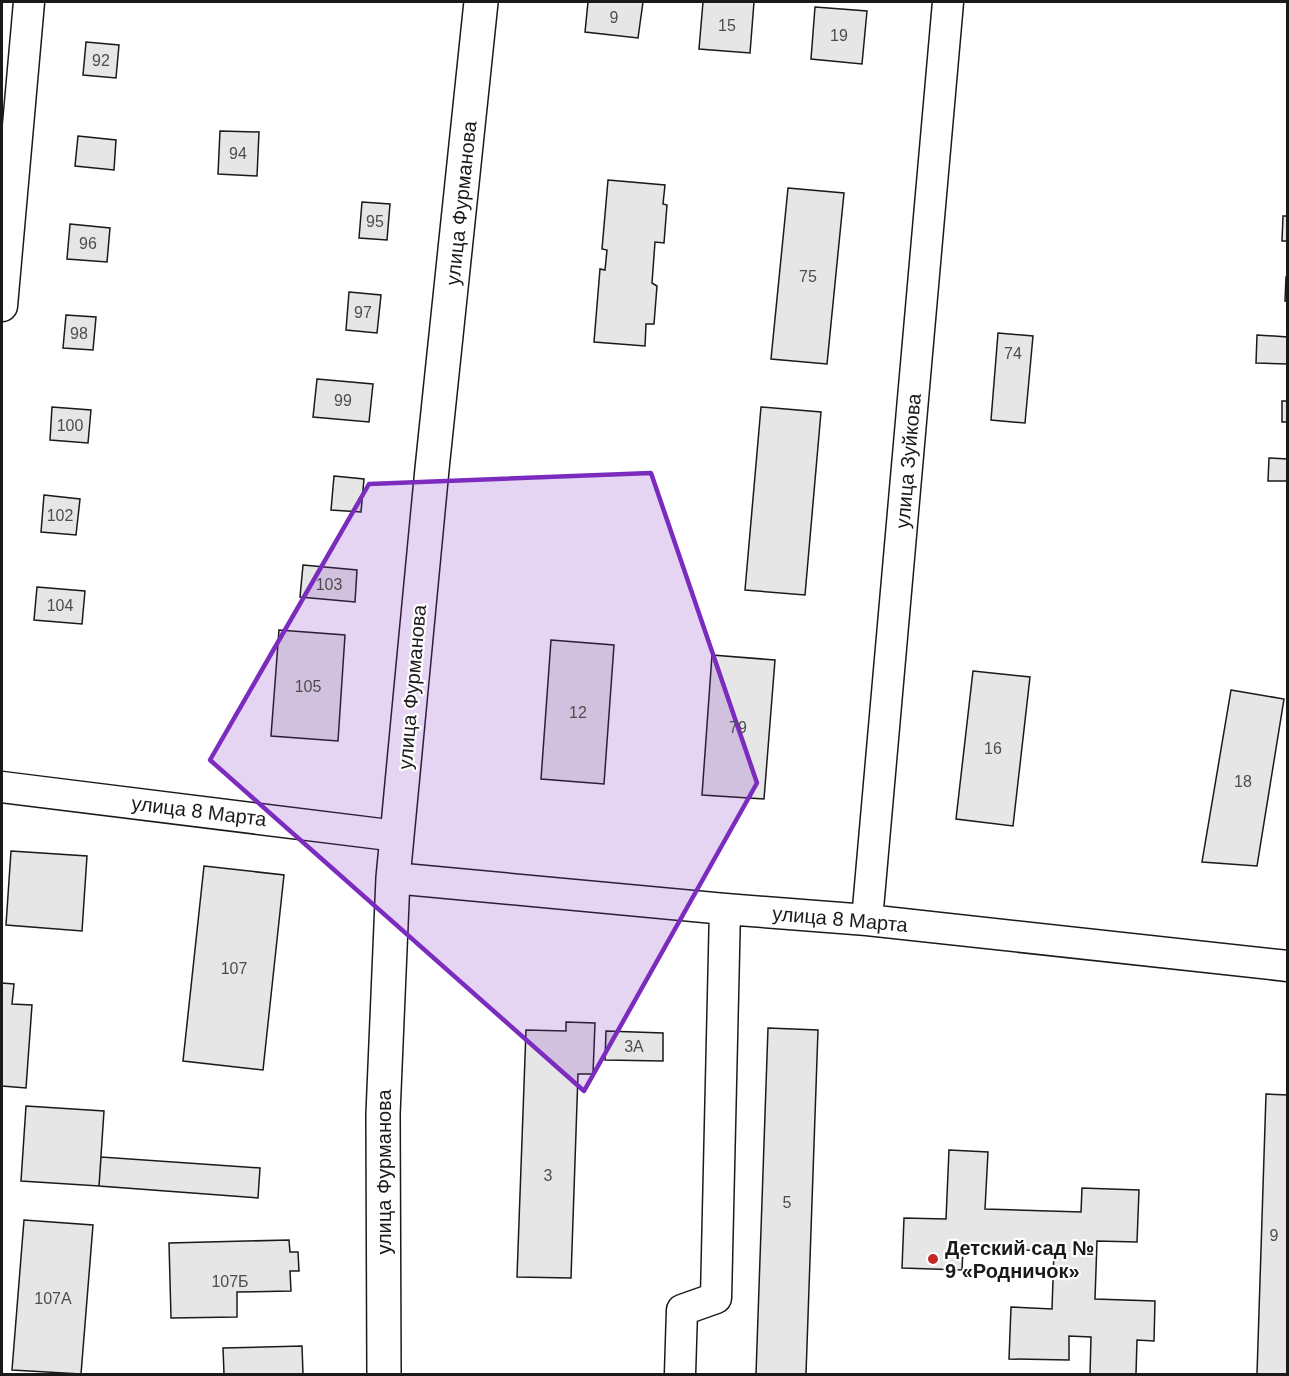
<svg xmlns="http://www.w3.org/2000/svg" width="1289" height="1376" font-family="Arial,sans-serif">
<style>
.building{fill:#e6e6e6;stroke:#1a1a1a;stroke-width:1.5}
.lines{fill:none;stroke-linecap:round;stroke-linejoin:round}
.minor-casing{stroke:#1a1a1a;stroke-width:33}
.major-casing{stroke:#1a1a1a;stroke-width:36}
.minor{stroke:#fff;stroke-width:30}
.major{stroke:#fff;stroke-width:33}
.marked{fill:#7b2cbf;fill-opacity:0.2;stroke:#7b2cbf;stroke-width:4.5;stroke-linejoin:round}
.poi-dot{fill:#c62828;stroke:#fff;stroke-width:2}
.labels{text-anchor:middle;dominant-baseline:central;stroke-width:4.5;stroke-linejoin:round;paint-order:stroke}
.number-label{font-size:16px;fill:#4d4d4d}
.street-label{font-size:20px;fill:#1a1a1a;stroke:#fff}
.poi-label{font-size:20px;font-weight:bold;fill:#1a1a1a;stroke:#fff;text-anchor:start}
</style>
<rect width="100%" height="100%" fill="#fff"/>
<path class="building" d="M588 2H643L638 38 585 32Z
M703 2H754L750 53 699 49Z
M815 7 867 11 862 64 811 59Z
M86 42 119 45 116 78 83 75Z
M220 131 259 132 257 176 218 174Z
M78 136 116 140 114 170 75 166Z
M608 180 665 185 663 204 667 205 664 243 655 242 652 283 657 286 654 324H646L645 346 594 342 600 269 605 270 607 250 602 249Z
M788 188 844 193 827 364 771 359Z
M362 202 390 204 387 240 359 238Z
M1283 216H1288V241H1282Z
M70 224 110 228 107 262 67 259Z
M1286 277H1288V301H1285Z
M349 292 381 295 377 333 346 330Z
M66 315 96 317 93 350 63 348Z
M998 333 1033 336 1025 423 991 420Z
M1257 335 1288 337V364L1256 363Z
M317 379 373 384 369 422 313 417Z
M1282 401H1288V422H1282Z
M52 407 91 410 88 443 50 440Z
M761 407 821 412 805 595 745 590Z
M1269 458 1288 459V481H1268Z
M334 476 364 479 361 512 331 510Z
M44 495 80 499 76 535 41 532Z
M303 565 357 570 355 602 300 597Z
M37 587 85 591 82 624 34 620Z
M279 630 345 635 338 741 271 736Z
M551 640 614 645 604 784 541 779Z
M712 655 775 660 764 799 702 795Z
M973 671 1030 677 1013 826 956 819Z
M1231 690 1284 699 1257 866 1202 862Z
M11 851 87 856 82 931 6 925Z
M204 866 284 875 263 1070 183 1061Z
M2 983 14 984 12 1004 32 1005 26 1088 2 1086Z
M566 1022 595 1023 593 1074H578L571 1278 517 1277 526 1030 566 1031Z
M768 1028 818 1030 806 1374H756Z
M606 1031 663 1033V1061L605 1060Z
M1266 1094 1288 1095V1374H1257Z
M26 1106 104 1111 99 1186 21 1181Z
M949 1150 988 1152 985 1209 1081 1212 1082 1188 1139 1190 1137 1242 1097 1241 1095 1299 1155 1301 1154 1341 1137 1340 1136 1374H1090L1091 1337 1069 1336V1360L1009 1359 1011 1307 1052 1309 1054 1251 963 1248 962 1270 902 1268 904 1218 946 1219Z
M101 1157 260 1168 258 1198 99 1186Z
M24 1220 93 1225 81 1374 12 1370Z
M289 1240 290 1252H298L299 1271H290L291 1291 237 1292V1317L171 1318 169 1243Z
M302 1346 303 1374H224L223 1348Z"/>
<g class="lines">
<g class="minor-casing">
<path id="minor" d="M2 306 29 2
M2 787 397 836
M393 878 725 909 867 920 1288 966
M867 920 948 2
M680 1374 682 1310 716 1298 725 909"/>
</g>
<g class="major-casing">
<path id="major" d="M384 1374 383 1114 393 878 432 469 481 2"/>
</g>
<use href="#minor" class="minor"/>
<use href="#major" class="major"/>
</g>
<path class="marked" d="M651 473 757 783 584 1091 210 760 369 484Z"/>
<circle class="poi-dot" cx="933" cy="1259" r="6"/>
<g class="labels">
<g class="number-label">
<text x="614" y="17">9</text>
<text x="727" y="25">15</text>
<text x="839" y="35">19</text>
<text x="101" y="60">92</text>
<text x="238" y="153">94</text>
<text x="375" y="221">95</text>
<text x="88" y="243">96</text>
<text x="808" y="276">75</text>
<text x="363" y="312">97</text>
<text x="79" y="333">98</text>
<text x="1013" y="353">74</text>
<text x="343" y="400">99</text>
<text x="70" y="425">100</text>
<text x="60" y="515">102</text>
<text x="329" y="584">103</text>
<text x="60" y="605">104</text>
<text x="308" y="686">105</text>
<text x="578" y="712">12</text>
<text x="738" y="727">79</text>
<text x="993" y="748">16</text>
<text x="1243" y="781">18</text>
<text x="234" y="968">107</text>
<text x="634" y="1046">3А</text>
<text x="548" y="1175">3</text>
<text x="787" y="1202">5</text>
<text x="1274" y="1235">9</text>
<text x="230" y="1281">107Б</text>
<text x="53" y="1298">107А</text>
</g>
<g class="street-label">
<text transform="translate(461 203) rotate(-84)">улица Фурманова</text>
<text transform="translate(908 461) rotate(-85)">улица Зуйкова</text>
<text transform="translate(412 687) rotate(-85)">улица Фурманова</text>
<text transform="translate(199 811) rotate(7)">улица 8 Марта</text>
<text transform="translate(840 919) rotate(5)">улица 8 Марта</text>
<text transform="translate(384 1172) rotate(-90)">улица Фурманова</text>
</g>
<g class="poi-label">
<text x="945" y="1248">Детский сад №<tspan x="945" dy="23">9 «Родничок»</tspan></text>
</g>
</g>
<rect width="1289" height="1376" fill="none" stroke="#1a1a1a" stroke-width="6"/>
</svg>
